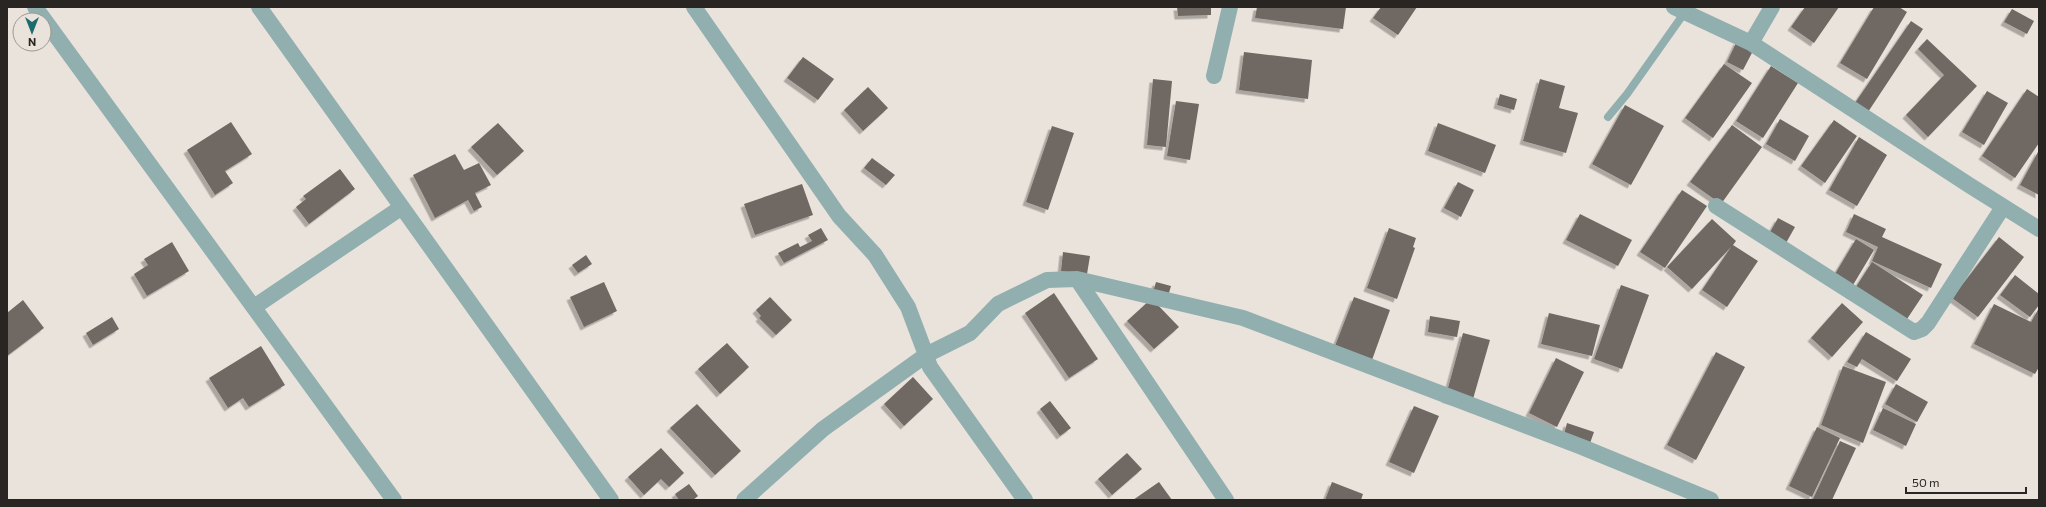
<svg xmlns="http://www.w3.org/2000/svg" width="2046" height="507" font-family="Commissioner,sans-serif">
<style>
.building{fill:#6f6963;filter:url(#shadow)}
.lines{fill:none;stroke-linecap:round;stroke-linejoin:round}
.service{stroke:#91afaf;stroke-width:8}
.minor{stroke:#91afaf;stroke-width:16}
</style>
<defs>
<filter id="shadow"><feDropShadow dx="-3.5" dy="3.5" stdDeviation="0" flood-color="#0004"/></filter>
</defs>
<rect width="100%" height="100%" fill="#eae3dc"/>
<path class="building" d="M1177 7H1211V15L1178 16Z
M1257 7H1346L1343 29 1255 18Z
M1381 7H1417L1398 35 1373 18Z
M1805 7H1839L1814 43 1791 27Z
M1874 7H1899L1907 12 1867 79 1840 63Z
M2012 9 2034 21 2027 34 2004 22Z
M1911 21 1923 29 1868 112 1855 103Z
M1927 39 1977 86 1928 137 1906 115 1944 75 1918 49Z
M1737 41 1754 49 1743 70 1727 62Z
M1244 52 1312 60 1308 99 1239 90Z
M803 57 834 79 818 100 787 78Z
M1724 64 1752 83 1713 138 1685 118Z
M1771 66 1798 83 1763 138 1736 121Z
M1153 79 1172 81 1166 147 1147 145Z
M1540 79 1565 86 1559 108 1578 113 1566 153 1523 141Z
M868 87 888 108 863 131 844 110Z
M2027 89 2039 97V143L2015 178 1982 156Z
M1987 91 2008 103 1984 145 1962 132Z
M1500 94 1517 99 1514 110 1497 105Z
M1176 101 1199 104 1190 160 1167 156Z
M1625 105 1664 126 1631 185 1592 164Z
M1780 119 1809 136 1795 161 1766 144Z
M1834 120 1857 136 1825 183 1801 166Z
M231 122 252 154 225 171 233 183 215 195 187 150Z
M498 123 524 151 497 175 471 147Z
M1438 123 1496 145 1485 173 1428 151Z
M1732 125 1762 147 1721 204 1690 182Z
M1052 126 1074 133 1048 210 1026 202Z
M1859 137 1887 155 1857 206 1829 190Z
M2039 150V195L2020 185Z
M455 154 464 170 479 163 491 185 475 193 482 207 474 211 468 200 435 218 413 175Z
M872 158 895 175 886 185 864 168Z
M340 169 355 189 309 224 296 207 306 199 303 196Z
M1458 182 1474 190 1461 217 1444 208Z
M802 184 813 215 755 235 744 204Z
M1682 190 1707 206 1665 268 1640 252Z
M1580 214 1632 240 1618 266 1566 240Z
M1854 214 1886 229 1882 237 1942 264 1931 288 1872 261 1878 247 1846 232Z
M1778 218 1795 227 1786 243 1769 234Z
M1712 219 1736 241 1733 245 1758 261 1727 307 1702 290 1731 247 1692 289 1667 267Z
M821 228 828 240 784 263 778 253 798 243 800 247 812 241 808 235Z
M1389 228 1416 238 1413 247 1415 248 1397 299 1367 288Z
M1999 237 2024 257 1978 317 1952 298Z
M1856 239 1874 250 1850 290 1832 279Z
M172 242 189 271 147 296 134 274 148 265 144 259Z
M1063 252 1090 256 1087 274 1061 271Z
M586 255 592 264 578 273 572 265Z
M1872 262 1923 295 1905 322 1854 290Z
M2015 275 2039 294V305L2030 317 2000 295Z
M604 282 617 311 584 327 570 297Z
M1156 282 1171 286 1166 303 1152 299 1179 327 1154 349 1127 321 1151 299Z
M1621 285 1649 295 1622 369 1594 359Z
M1054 293 1098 359 1069 378 1025 313Z
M770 297 792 320 776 335 759 318 761 316 756 310Z
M1354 297 1390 310 1372 360 1335 346Z
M23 300 44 328 7 356V313Z
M1842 303 1863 322 1832 357 1811 338Z
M1994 304 2031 322 2039 308V367L2035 374 1974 344Z
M1549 313 1600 325 1592 356 1541 344Z
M1430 316 1460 321 1457 337 1428 332Z
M112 317 119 329 93 345 86 333Z
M1866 332 1911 359 1897 381 1862 359 1857 367 1847 362Z
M1463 333 1490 340 1471 406 1445 399Z
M727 343 749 367 720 394 698 369Z
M261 346 285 385 249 407 243 398 228 408 209 378Z
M1716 352 1745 367 1696 460 1667 445Z
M1556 358 1584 372 1557 427 1529 413Z
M1843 366 1886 382 1863 443 1821 425Z
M913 377 933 399 904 426 884 404Z
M1896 384 1928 402 1917 422 1885 404Z
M1050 401 1071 428 1060 436 1040 409Z
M697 404 741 451 715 475 670 428Z
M1414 406 1439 416 1414 473 1389 462Z
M1883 408 1916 424 1906 446 1873 430Z
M1567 423 1594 432 1589 446 1563 438Z
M1817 427 1840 438 1812 497 1789 486Z
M1840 441 1856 448 1832 500H1814L1813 499Z
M661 448 684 473 669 487 661 479 644 495 628 477Z
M1127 453 1142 469 1112 495 1098 479Z
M1159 482 1172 500H1133Z
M1332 482 1363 494 1361 500H1325Z
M689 484 698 496 693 500H679L675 494Z"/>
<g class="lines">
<path class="service" d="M1608 117 1627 94 1685 12"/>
<path class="minor" d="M35 7 394 500
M259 7 611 500
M694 7 839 216 875 255 908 307 926 355 970 333 998 304 1047 280 1077 279 1243 318 1582 447 1711 500
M1674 7 1751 43 1969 185 2039 229
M1751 43 1772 7
M1214 76 1230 7
M1716 206 1914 332 1922 329 1928 323 2003 207
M1077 279 1226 500
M254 307 402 207
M744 500 823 429 926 355 930 367 1025 500"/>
</g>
<rect width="2046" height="507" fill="none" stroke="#282523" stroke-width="16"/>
<g transform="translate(32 32) rotate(180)"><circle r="19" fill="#eae3dc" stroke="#9c9792"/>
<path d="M0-3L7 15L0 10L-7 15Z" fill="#1e6b6d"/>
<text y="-6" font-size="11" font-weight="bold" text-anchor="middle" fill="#282523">N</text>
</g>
<path d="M1906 487v6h120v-6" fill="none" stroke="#282523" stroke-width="2"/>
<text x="1912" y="487" font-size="12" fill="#282523" stroke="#eae3dc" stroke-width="3" paint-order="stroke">50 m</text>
</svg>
